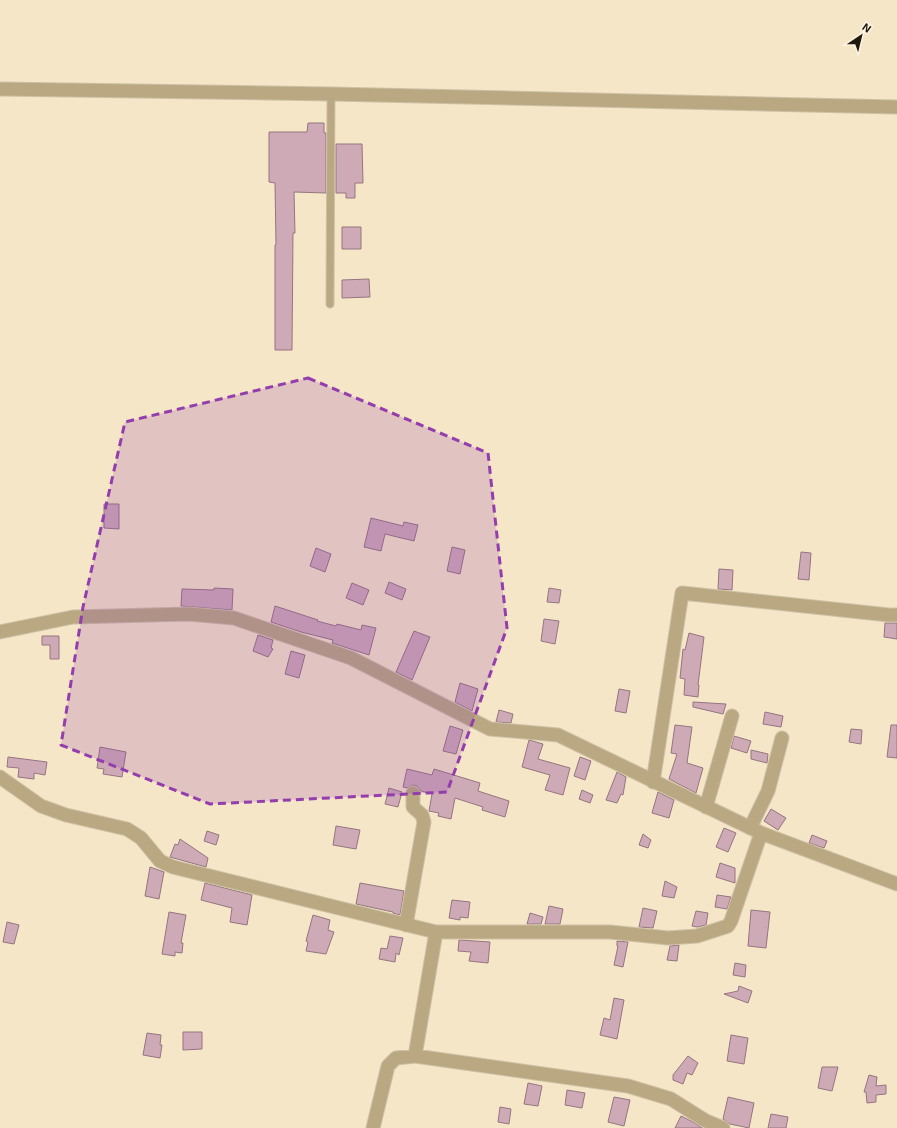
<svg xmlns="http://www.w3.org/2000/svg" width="897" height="1128" font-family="'Exo 2',sans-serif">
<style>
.building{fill:#cdaab6;stroke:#957580}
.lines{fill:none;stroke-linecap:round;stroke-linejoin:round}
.service-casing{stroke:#cec1a6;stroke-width:9}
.minor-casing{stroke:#cec1a6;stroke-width:15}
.service{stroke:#b9a881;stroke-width:7}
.minor{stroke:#b9a881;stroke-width:13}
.marked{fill:#933eac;fill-opacity:0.2;stroke:#933eac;stroke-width:3;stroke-dasharray:8 5;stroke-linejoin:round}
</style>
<rect width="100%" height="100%" fill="#f5e6c8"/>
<path class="building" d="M308 123H324V133H326V193L294 192 295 233H293L292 350H275V245H276L275 183 269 182V132H307Z
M336 144H362L363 183H355V198H346V193H336Z
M342 227H361V249H342Z
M369 279 370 297 342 298V280Z
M104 504H119V529L104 528Z
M371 518 403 526 404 522 418 525 414 541 385 534 381 551 364 547Z
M452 547 465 550 460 574 447 571Z
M316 548 331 554 325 572 310 566Z
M801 552 811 553 809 580 798 579Z
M719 569 733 570 732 590 718 589Z
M389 582 406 589 402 600 385 593Z
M352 583 369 590 363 605 346 598Z
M214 588 233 589 232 610 181 606 182 589 214 590Z
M549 588 561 590 559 603 547 602Z
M275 606 318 620 317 621 336 626 337 624 361 630 362 625 376 628 369 655 332 643 333 640 301 632 271 622Z
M544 619 559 621 555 644 541 641Z
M885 623H897V639L884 637Z
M414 631 430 637 412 680 396 672Z
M689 633 704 637 698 685H699L698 697 684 695 685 679 680 678 683 649 685 650Z
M258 635 273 640 271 648 273 649 268 657 253 651Z
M42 636H59V659H50V645H42Z
M291 651 305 655 299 678 285 674Z
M460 683 478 689 472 711 455 702Z
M619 689 630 691 626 713 615 711Z
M693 702 726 704 723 714 693 707Z
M499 710 513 714 511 723 496 722Z
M765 712 783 716 781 727 763 724Z
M675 725 692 727 687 763 703 768 696 793 669 779 677 754 671 753Z
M891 725H897V758L887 757Z
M450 726 463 730 456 754 443 751Z
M851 729 862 730 861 744 849 742Z
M734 736 751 741 747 753 731 748Z
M529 740 543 744 538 759 570 768 563 795 545 790 550 775 522 767Z
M100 747 126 752 122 777 103 774 104 769 97 768Z
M751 750 768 754 767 763 751 759Z
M8 757 47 762 45 775 34 773V779L18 777 19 768 7 767Z
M580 757 591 761 585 780 574 776Z
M407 769 432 775 434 769 480 783 478 791 509 801 505 817 482 810 483 807 455 798 451 819 438 816 439 813 429 811 432 794 421 791 417 786 413 785 407 788 403 787Z
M617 772 626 777 623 795 621 794 617 803 606 800Z
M389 788 402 792 398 807 385 804Z
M582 790 593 795 590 803 579 799Z
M658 792 674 800 669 818 652 813Z
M771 809 786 818 778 830 764 821Z
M336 826 360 830 356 849 333 845Z
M724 828 736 833 728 852 716 847Z
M207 831 219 835 216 845 204 841Z
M643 834 651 840 648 848 639 845Z
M812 835 827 841 824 848 809 843Z
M180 839 208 858 206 867 170 857 175 844 178 845Z
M720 863 735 868V883L716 877Z
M150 867 164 872 159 899 145 896Z
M665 881 677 887 674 898 662 896Z
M205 883 252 895 247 925 230 922 232 908 201 900Z
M360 883 404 891 400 915 393 913V912L356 904Z
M717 895 731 897 727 909 715 907Z
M452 900 470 902 468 918 460 917V920L449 918Z
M549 906 563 909 560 924H545Z
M643 908 657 911 653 928 639 927Z
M751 910 770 912 766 948 748 946Z
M696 911 708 913 706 925 697 927 692 926Z
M169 912 186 915 181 943H183L182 953 175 952V956L162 954Z
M530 913 543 917 541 924H527Z
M313 915 330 920 328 930 334 932 326 954 306 951 308 942 306 941Z
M7 922 19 925 14 944 3 942Z
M390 936 403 938 399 955 396 953 395 962 379 959 381 948 387 949Z
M459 940 490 942 488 963 469 961 471 952 458 951Z
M617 941 628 942 623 967 614 965 618 946H617Z
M679 945 677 961 667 960 670 946Z
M735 963 746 965 745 977 733 975Z
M739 986 752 991 748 1003 724 994 738 991Z
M614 998 624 1000 617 1039 600 1035 604 1018 610 1020Z
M183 1032H202V1049L183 1050Z
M147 1033 161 1035 160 1045H162L160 1058 143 1055Z
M731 1035 748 1038 744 1064 727 1061Z
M688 1056 698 1063 692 1075 687 1073 683 1084 673 1080V1075Z
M822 1067H838L832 1091 818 1088Z
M869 1075 877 1077 876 1086 886 1085V1094L876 1095V1102L867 1103 866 1092H864Z
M528 1083 542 1086 538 1106 524 1104Z
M567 1090 585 1093 582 1108 565 1105Z
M614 1097 630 1100 624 1126 608 1122Z
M728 1097 754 1103 749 1128 730 1124 723 1119Z
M500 1107 511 1109 509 1124 498 1122Z
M771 1114 788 1117 786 1128H768Z
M681 1116 695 1123 702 1128H675Z"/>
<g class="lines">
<g class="service-casing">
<path id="service" d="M330 304 331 94"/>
</g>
<g class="minor-casing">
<path id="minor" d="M0 89 331 94 897 107
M0 632 73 617 189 614 234 618 351 658 490 729 558 735 761 833 897 884
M0 777 41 806 66 815 127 829 141 838 160 861 173 867 436 932H610L668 938 697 936 728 926 731 921 761 833
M653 782 682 593 889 615H897
M706 807 732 716
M750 828 768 791 782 738
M406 925 424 822 422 815 413 807V793
M415 1056 436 932
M373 1128 388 1066 396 1058 415 1056 628 1086 671 1099 706 1121 723 1128"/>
</g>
<use href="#service" class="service"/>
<use href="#minor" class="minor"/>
</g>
<path class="marked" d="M308 378 488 453 507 628 447 792 210 804 61 745 83 607 125 422Z"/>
<g transform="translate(861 36) rotate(35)" stroke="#fdf4e2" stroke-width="3" paint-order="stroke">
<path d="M0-3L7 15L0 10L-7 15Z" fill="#1e180d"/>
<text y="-6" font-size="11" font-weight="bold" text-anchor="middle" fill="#1e180d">N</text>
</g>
</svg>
